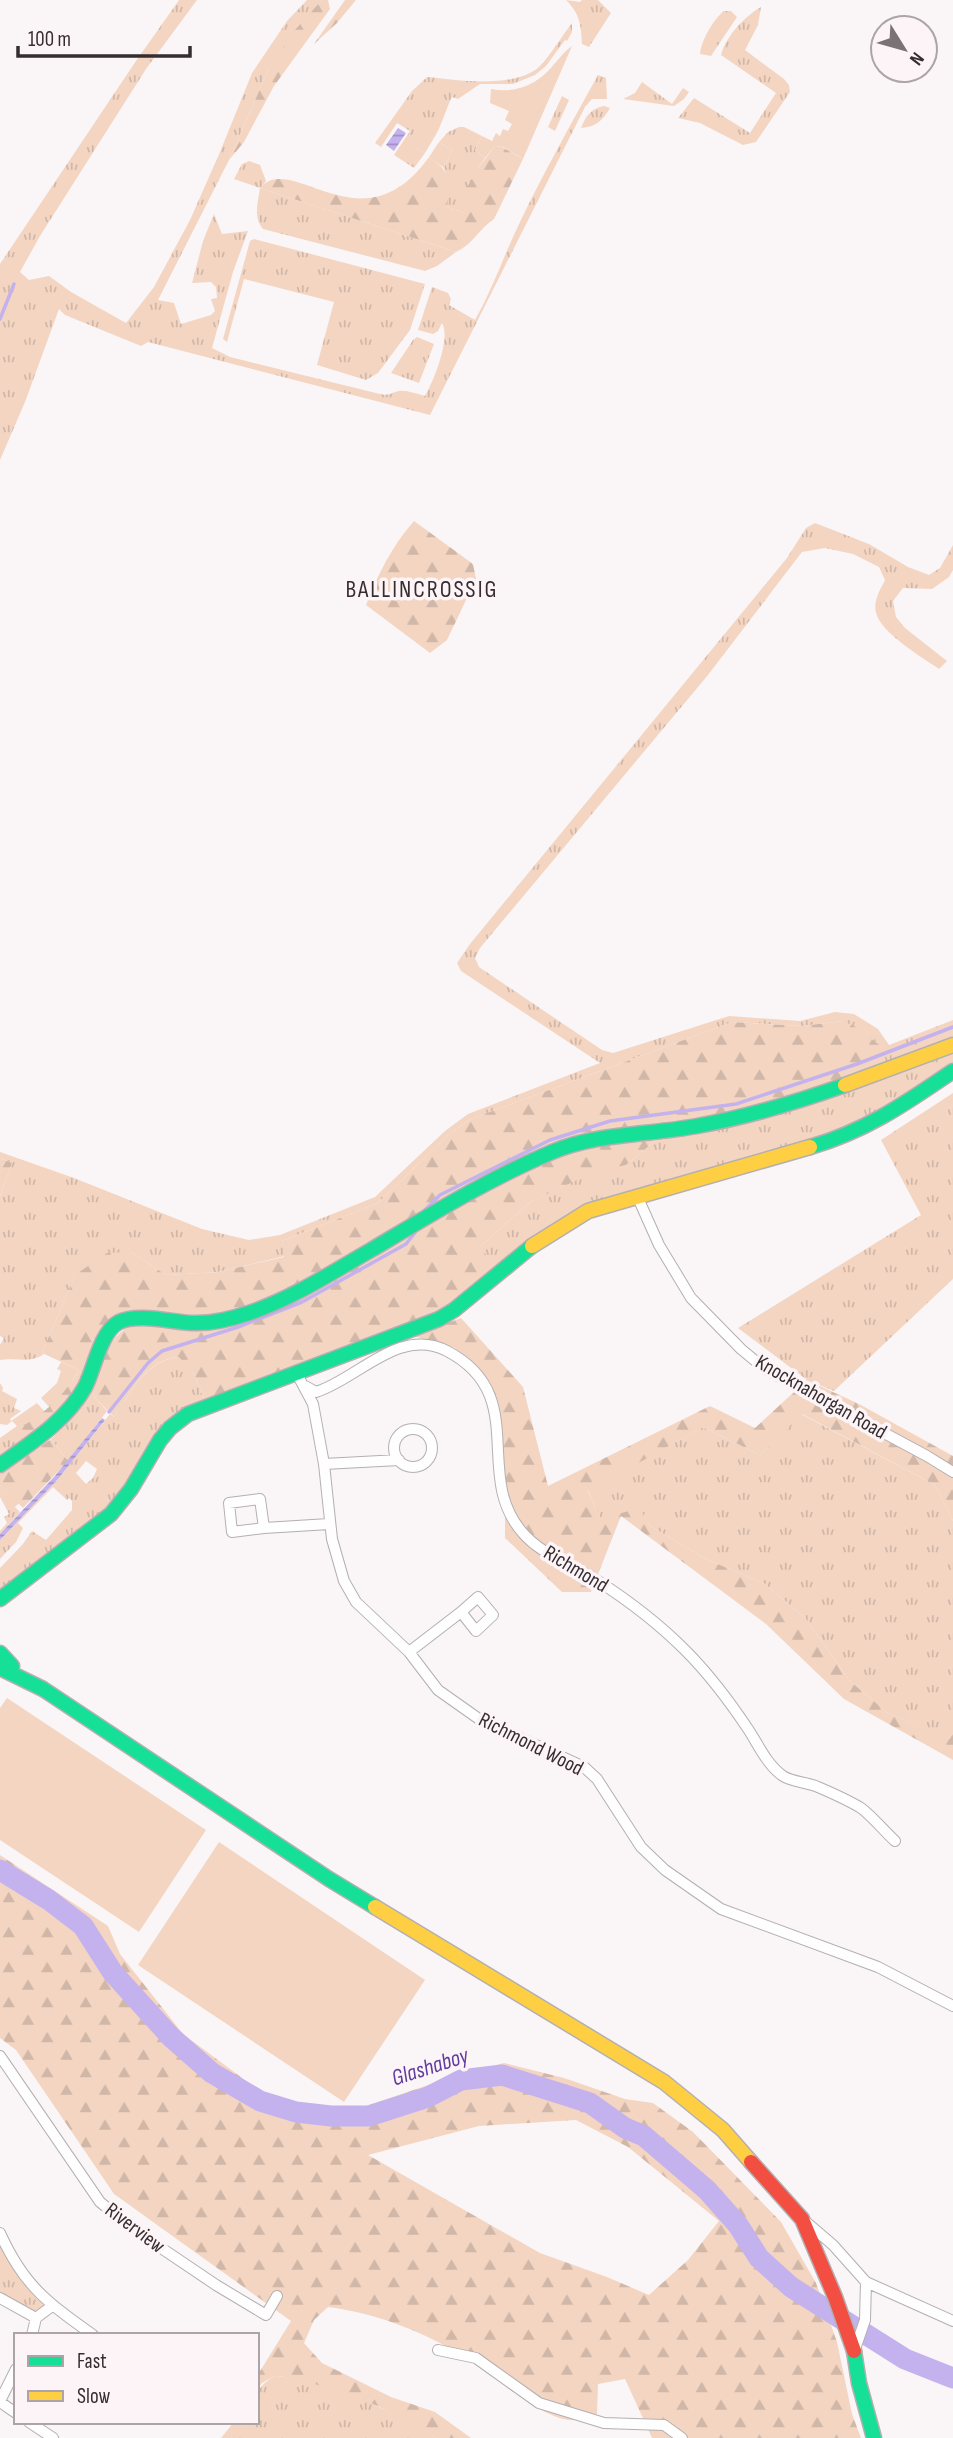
<svg xmlns="http://www.w3.org/2000/svg" width="953" height="2438" font-family="'Sofia Sans Condensed',sans-serif">
<style>
.grass{fill:url(#grass-tufts);fill-rule:evenodd}
.forest{fill:url(#forest-firs);fill-rule:evenodd}
.garden{fill:#f3d5c2}
.water{fill:url(#water-rules)}
.lines{fill:none;stroke-linecap:round;stroke-linejoin:round}
.stream{stroke:#c4b2ee;stroke-width:3.5}
.river{stroke:#c4b2ee;stroke-width:21}
.street-casing{stroke:#b4afb1;stroke-width:12}
.fast-casing{stroke:#b4afb1;stroke-width:17}
.slow-casing{stroke:#b4afb1;stroke-width:17}
.jam-casing{stroke:#b4afb1;stroke-width:17}
.street{stroke:#fefefe;stroke-width:10}
.fast{stroke:#16e098;stroke-width:14}
.slow{stroke:#ffcf43;stroke-width:14}
.jam{stroke:#f24e42;stroke-width:14}
.labels{text-anchor:middle;dominant-baseline:central;stroke-width:7;stroke-linejoin:round;paint-order:stroke}
.street-label{font-size:21px;fill:#352d2f;stroke:#fcf4f6}
.water-label{font-size:23px;font-style:italic;fill:#5f3d9f;stroke:#fcf4f6}
.quarter-label{font-size:24px;letter-spacing:2px;fill:#352d2f;stroke:#fcf4f6}
</style>
<defs>
<pattern id="grass-tufts" width="24" height="20" patternUnits="userSpaceOnUse" patternTransform="scale(1.75)"><rect width="24" height="20" fill="#f3d5c2"/><path d="M3 7l-1-3M5 7V3M7 7l1-3M15 17l-1-3M17 17v-4M19 17l1-3" fill="none" stroke="#d1b7a7"/></pattern>
<pattern id="forest-firs" width="22" height="20" patternUnits="userSpaceOnUse" patternTransform="scale(1.75)"><rect width="22" height="20" fill="#f3d5c2"/><path d="M5 1l3.5 6h-7zM16 11l3.5 6h-7z" fill="#d1b7a7"/></pattern>
<pattern id="water-rules" width="6" height="5" patternUnits="userSpaceOnUse" patternTransform="scale(1.75)"><rect width="6" height="5" fill="#c4b2ee"/><path d="M0 2.5h6" fill="none" stroke="#a091c1"/></pattern>
</defs>
<rect width="100%" height="100%" fill="#faf6f7"/>
<path class="grass" d="M179 0H197L146 69 40 236 20 272 29 280 49 276 71 292 126 323 154 287 190 220 220 152 252 73 287 21 307 0H322L269 68 229 160 158 300 174 303 181 324 211 315 215 311 211 299 217 298 216 287 211 282 192 283 203 241 214 214 222 234 248 231 233 272 212 348 230 357 380 394C389 396 391 393 399 391 407 390 417 394 425 396 434 380 451 338 442 323L438 331 433 334 418 330 432 287 448 293 451 299 449 305 475 320C493 288 504 255 520 222 544 172 571 124 598 75L606 78 607 99H592L585 107 430 415 148 342 141 346 65 315 59 309 25 402 0 460V264L136 61Z
M566 0 580 2 582 0H598L611 13 589 47 582 44C581 25 580 14 566 0Z
M761 7 758 25 745 50 784 79 789 85 790 92 756 142 743 145 700 123 678 118 694 98 750 133 776 93 721 55C726 36 745 16 761 7Z
M724 11H731L737 17 711 56 700 54C701 42 713 19 724 11Z
M572 23V32L567 41 565 40 546 66 535 75 513 84H480L458 99 452 97C445 111 442 125 434 138L430 135 417 148 425 153 414 168 394 155 410 131 397 123 381 147 375 143 412 91 427 77C457 80 514 89 539 67 551 55 561 37 572 23Z
M642 82 672 104 683 88 689 92 684 99 674 106 623 99 635 93Z
M562 96 569 100 555 131 548 127Z
M604 106 610 108C603 120 596 127 581 128 586 116 590 109 604 106Z
M459 127H464L482 136 475 150 485 158 478 168 464 213 447 207 448 180 444 168 452 150 439 142 448 132Z
M249 161 260 165 266 181 260 188 456 252 437 266 425 271 263 229C253 217 258 202 260 188L234 179 242 164Z
M254 239 425 284 410 330 378 373 366 380 317 365 334 302 244 279 227 342 223 339 250 241Z
M417 337 434 344 419 383 391 373 413 340Z
M815 523 869 544 908 567 929 575 940 568 953 545V570L949 577 932 589 903 588 893 601 896 617 905 628 947 661 939 669C922 657 882 634 876 613 873 601 880 590 885 580L879 567 853 554 825 548 802 552 708 675 480 948 475 958 479 967 602 1050 613 1053 729 1016 800 1021 835 1012 854 1014 878 1029 889 1045 953 1020V1041L882 1069V1047L843 1021 802 1026 732 1022 471 1119 449 1134 378 1203 282 1241 285 1256 218 1272 166 1275 131 1252 75 1275 42 1353 44 1354C31 1364 15 1357 0 1360V1345L4 1338 0 1336V1196L12 1163 0 1158V1152L74 1178 202 1229 249 1240 280 1235 375 1197 445 1131 468 1114 600 1063 461 971 457 963 470 944 787 558 806 528Z
M953 1049V1068L856 1127 586 1208 497 1268 479 1248 530 1202 592 1172 626 1165 660 1137Z
M953 1093V1279L834 1391 807 1380 738 1328 921 1215 881 1140Z
M180 1357 194 1374 205 1401 178 1414 116 1501 33 1568 0 1590V1568L23 1544 32 1531 46 1540 72 1510V1501L69 1498 67 1500 53 1487 18 1523 23 1528 16 1542 0 1559V1540L58 1479 110 1414 114 1417C132 1392 146 1359 180 1357ZM86 1461 97 1469 93 1478 86 1484 76 1473Z
M61 1362 79 1370 61 1398 50 1408 41 1398 57 1383 61 1371 57 1369Z
M0 1383 3 1388 2 1391 17 1399 14 1408 21 1411 10 1419 11 1421 37 1403 45 1412 21 1428 29 1437 0 1458V1438L17 1426 12 1421 7 1425 0 1424Z
M92 1390 95 1398 107 1411 68 1461 51 1439 68 1423Z
M801 1414 935 1485 953 1521V1733L951 1740 888 1713 850 1681 805 1618 765 1584 706 1559 650 1526 639 1509 601 1520 588 1490 703 1427 760 1455Z
M0 1485 19 1503 15 1507 20 1512 0 1534V1531L7 1523 4 1517 9 1514 0 1497Z
M0 2232 52 2306 36 2318 0 2297Z
M275 2376C330 2380 390 2410 437 2438H221L234 2422H257C257 2398 252 2389 275 2376Z"/>
<path class="forest" d="M322 0H328L330 9 274 86 244 142 229 160 269 68 294 31Z
M345 0H356L337 23 314 44Z
M495 146 502 147 523 159 494 219C479 229 473 244 456 252L260 188C292 150 362 251 429 157 451 172 451 180 447 207L464 213 465 191 478 168Z
M414 521 473 564 476 579 447 640 430 653 366 605C378 574 392 546 414 521Z
M843 1021 856 1027 882 1047V1069L737 1113 581 1138 266 1302C248 1307 227 1316 208 1317 176 1319 144 1306 112 1320L69 1401 54 1418 29 1437 20 1428C46 1412 63 1397 79 1370L42 1353 75 1275 107 1253 131 1252 166 1275 218 1272 284 1257 282 1241 378 1203 449 1134 471 1119 732 1022 802 1026Z
M660 1137 626 1165 592 1173 530 1202 480 1247 497 1268 451 1307 205 1401 194 1374 179 1357C146 1359 132 1392 114 1417L95 1398 92 1390C101 1367 106 1338 130 1326L251 1319 482 1192 557 1156 582 1148Z
M0 1158 12 1163 0 1196Z
M461 1318 523 1387 548 1486 710 1406 755 1428 807 1380 859 1404 953 1456V1521L935 1485 802 1414 760 1455 703 1427 588 1491 601 1519 639 1508 650 1526 706 1559 765 1584 805 1618 850 1681 888 1713 950 1739 953 1733V1760L844 1699 766 1624 621 1516 591 1592H562L505 1538V1494L498 1404 455 1348 413 1336Z
M51 1439 68 1461 23 1508 0 1485V1474Z
M0 1855 108 1926 120 1954 183 2034 269 2098 312 2108 351 2111 458 2075 504 2063 564 2078 625 2099 653 2103 693 2132 781 2222 816 2283 837 2342 852 2414 861 2438H652L625 2379 598 2384 597 2414C589 2416 578 2421 570 2420 543 2419 492 2375 469 2360 428 2333 376 2313 328 2307L314 2320 304 2343 322 2363 391 2397 435 2412 471 2438H437L378 2406 315 2384 285 2377 275 2376 262 2383 257 2390V2376L291 2321 114 2194 16 2050 0 2038ZM576 2120 628 2147 719 2221 688 2260 649 2295 607 2277 540 2253 368 2155 479 2126Z"/>
<path class="garden" d="M572 46 523 159 503 147 495 146 485 158 475 150 482 136 492 141 496 133 500 136 503 129 508 131 512 124 505 120 509 111 490 103 491 89C513 93 532 87 548 71 556 63 562 53 572 46Z
M423 135H430L434 138 425 153 417 148Z
M439 142 452 150 444 168 429 157Z
M7 1698 206 1830 139 1932 0 1840V1708Z
M219 1842 425 1980 344 2102 138 1965Z"/>
<path class="water" d="M398 128 406 133 394 151 386 145Z
M102 1418 105 1420 58 1479 0 1540V1534L54 1477Z"/>
<g class="lines">
<path class="stream" d="M0 319 14 284
M424 1211 440 1195 550 1140 610 1121 736 1104 857 1064 953 1027
M109 1412 148 1363 162 1351 238 1327 302 1302 406 1244 417 1230"/>
<path class="river" d="M0 1870 49 1900 83 1926 113 1973 171 2037 212 2073 260 2101 296 2112 331 2116H369L428 2097 461 2080 502 2075 590 2103 625 2128 644 2136 707 2190 738 2225 759 2258 791 2287 905 2359 953 2378"/>
<g class="street-casing">
<path id="street" d="M638 1198 659 1245 691 1298 741 1349 765 1369 927 1456 953 1472
M297 1374 313 1404 324 1464 332 1539 344 1581 356 1602 409 1652 438 1690 479 1719 584 1767 597 1779 641 1847 665 1870 721 1909 878 1967 953 2006
M305 1386 316 1392C358 1379 399 1326 447 1351 531 1395 472 1474 522 1532 541 1555 574 1565 598 1581 629 1601 659 1624 685 1650 708 1673 730 1702 748 1729 758 1744 767 1765 783 1776 792 1782 807 1782 818 1787 832 1793 848 1800 861 1808 873 1817 884 1831 895 1841
M394 1448a19 19 0 1 1 38 0a19 19 0 1 1-38 0Z
M324 1464 399 1460
M260 1499 264 1528 232 1532 229 1503Z
M264 1528 329 1524
M478 1597 493 1615 476 1631 461 1612Z
M409 1652 461 1612
M0 2056 100 2202 133 2229 216 2285 266 2315 277 2296
M805 2221 833 2245 866 2282 953 2321
M0 2233C24 2286 47 2302 93 2335
M0 2298 36 2318
M32 2335 36 2318 52 2306
M438 2350 476 2358 539 2403 604 2423 664 2425 682 2438
M854 2352 865 2320 866 2282
M0 2401 16 2369
M0 2402 16 2413
M29 2422 53 2438"/>
</g>
<g class="fast-casing">
<path id="fast" d="M810 1147C866 1131 906 1103 953 1071
M0 1465C31 1443 66 1421 85 1387 94 1370 100 1332 119 1322 138 1313 171 1322 192 1323 211 1324 231 1319 249 1313 293 1298 331 1273 371 1250 430 1215 488 1179 552 1152 597 1133 649 1135 697 1126 747 1117 797 1102 845 1085
M0 1599 111 1514 131 1489 160 1440 170 1428 188 1414 439 1319 454 1310 532 1246
M0 1653 12 1666 11 1672
M0 1668 43 1689 329 1879 375 1907
M854 2351 859 2383 874 2438"/>
</g>
<g class="slow-casing">
<path id="slow" d="M845 1085 953 1045
M532 1246 588 1211 810 1147
M375 1907 664 2082 723 2130 751 2162"/>
</g>
<g class="jam-casing">
<path id="jam" d="M751 2162 802 2219 835 2297 854 2351"/>
</g>
<use href="#street" class="street"/>
<use href="#fast" class="fast"/>
<use href="#slow" class="slow"/>
<use href="#jam" class="jam"/>
</g>
<g class="labels">
<g class="street-label">
<text transform="translate(821 1397) rotate(30)">Knocknahorgan Road</text>
<text transform="translate(576 1569) rotate(31)">Richmond</text>
<text transform="translate(531 1744) rotate(27)">Richmond Wood</text>
<text transform="translate(135 2228) rotate(37)">Riverview</text>
</g>
<g class="water-label">
<text transform="translate(430 2067) rotate(-18)">Glashaboy</text>
</g>
<g class="quarter-label">
<text x="422" y="589">BALLINCROSSIG</text>
</g>
</g>
<rect x="14" y="2333" width="245" height="91" fill="#fcf4f6" stroke="#aca4a6" stroke-width="2"/>
<rect x="28" y="2356" width="35" height="10" fill="#16e098" stroke="#aca4a6" stroke-width="2"/>
<text x="77" y="2368" font-size="21" fill="#352d2f">Fast</text>
<rect x="28" y="2391" width="35" height="10" fill="#ffcf43" stroke="#aca4a6" stroke-width="2"/>
<text x="77" y="2403" font-size="21" fill="#352d2f">Slow</text>
<g transform="translate(904 49) rotate(127)"><circle r="33" fill="#fcf4f6" stroke="#aca4a6" stroke-width="2"/>
<path d="M0-5L12 26L0 18L-12 26Z" fill="#7a7375"/>
<text y="-10" font-size="19" font-weight="bold" text-anchor="middle" fill="#352d2f">N</text>
</g>
<path d="M18 46v10h172v-10" fill="none" stroke="#352d2f" stroke-width="3.5"/>
<text x="28" y="46" font-size="21" fill="#352d2f" stroke="#fcf4f6" stroke-width="5" paint-order="stroke">100 m</text>
</svg>
